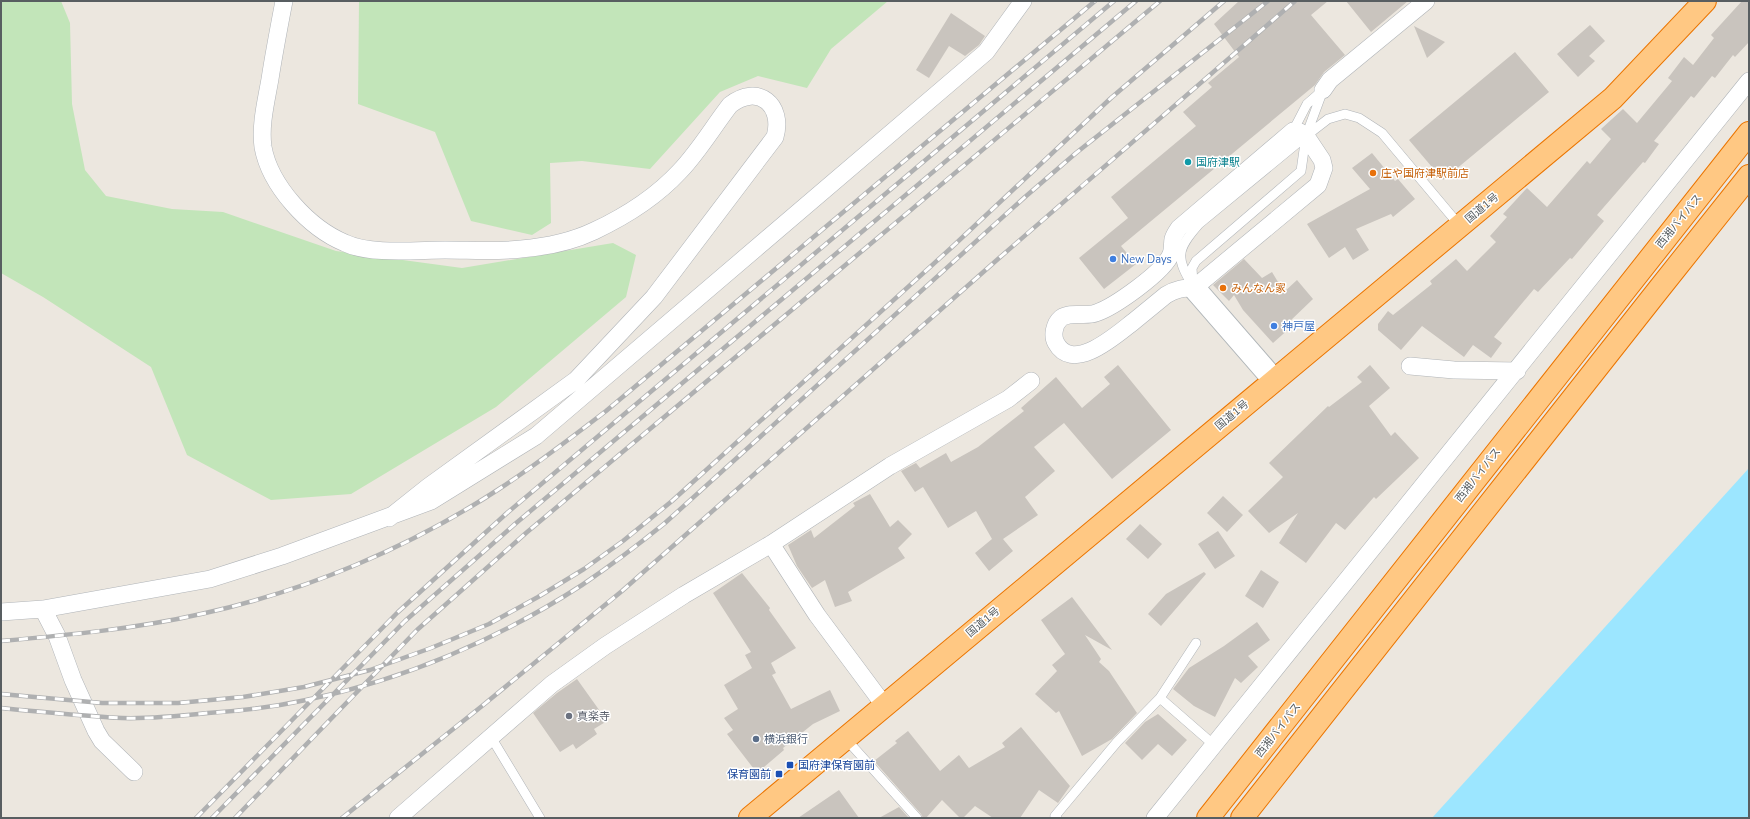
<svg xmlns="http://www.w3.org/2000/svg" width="1750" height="819" font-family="'Nunito Sans','Noto Sans JP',sans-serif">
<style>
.green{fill:#c2e5b9}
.water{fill:#9ce6ff}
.building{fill:#c9c4be}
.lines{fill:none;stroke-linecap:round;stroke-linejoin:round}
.lane-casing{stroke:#b0b4b8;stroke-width:10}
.street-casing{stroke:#b0b4b8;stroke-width:18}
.secondary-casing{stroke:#afb5b8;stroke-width:24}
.highway-casing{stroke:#eb7500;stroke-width:24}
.lane{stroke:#fff;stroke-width:9}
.street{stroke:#fff;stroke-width:17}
.secondary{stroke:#fff;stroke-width:22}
.highway{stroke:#ffc883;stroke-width:22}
.rail-casing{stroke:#afb0b1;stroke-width:4.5}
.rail{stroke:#fff;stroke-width:3;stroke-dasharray:9;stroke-linecap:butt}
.culture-dot{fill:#0f9aa8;stroke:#fff;stroke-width:1.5}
.food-dot{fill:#e8710a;stroke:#fff;stroke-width:1.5}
.shop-dot{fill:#3f7fe0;stroke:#fff;stroke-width:1.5}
.worship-dot{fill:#6b7280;stroke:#fff;stroke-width:1.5}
.service-dot{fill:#5c6f8a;stroke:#fff;stroke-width:1.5}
.transit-dot{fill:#1a4fb4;stroke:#fff;stroke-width:1.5}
.labels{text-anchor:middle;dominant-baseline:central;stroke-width:3;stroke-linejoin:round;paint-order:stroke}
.culture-label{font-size:11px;fill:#0d838f;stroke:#fff;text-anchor:start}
.food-label{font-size:11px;fill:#c56008;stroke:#fff;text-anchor:start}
.street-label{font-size:11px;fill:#585e61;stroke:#fff}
.shop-label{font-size:11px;fill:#366cbe;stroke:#fff;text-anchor:start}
.worship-label{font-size:11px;fill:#5b616d;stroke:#fff;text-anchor:start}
.service-label{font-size:11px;fill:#4e5e75;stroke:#fff;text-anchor:start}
.transit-label{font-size:11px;fill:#164399;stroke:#fff;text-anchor:start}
</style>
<rect width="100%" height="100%" fill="#ece7df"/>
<path class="green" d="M1 1H61L70 23 72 104 85 170 106 196 172 209 223 212 336 251 462 268 613 243 636 255 626 297 496 407 351 494 271 500 187 455 151 367 43 297 1 273Z
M359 1H888L831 49 807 88 758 76 720 92 650 169 582 161 550 163 551 223 532 235 471 221 435 132 358 104Z"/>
<path class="water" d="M1749 468V818H1432Z"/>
<path class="building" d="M1239 1H1328L1311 15 1345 55 1324 72 1315 85 1121 246 1136 264 1104 289 1079 258 1128 218 1111 197 1196 126 1183 112 1212 87 1208 83 1239 57 1214 24Z
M1346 1H1408L1371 32Z
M1742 1H1749V42L1735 57 1733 55 1715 78 1712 76 1694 98 1691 96 1654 141 1659 144 1645 163 1643 162 1597 215 1604 221 1572 259 1570 258 1538 292 1534 289 1494 337 1502 343 1491 358 1473 345 1464 357 1422 326 1401 350 1378 330V324L1388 311 1393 315 1432 284 1430 281 1456 259 1467 271 1496 242 1490 236 1507 217 1503 214 1527 188 1547 207 1587 161 1590 164 1611 139 1601 129 1623 109 1637 123 1672 81 1668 78 1684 57 1693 65 1714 38 1711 35Z
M951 13 985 36 979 45 965 56 949 46 929 78 916 70Z
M1590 25 1605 41 1589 56 1595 61 1578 77 1557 54Z
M1414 26 1445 42 1427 58Z
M1515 52 1549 92 1443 180 1409 140Z
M1372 153 1395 181 1398 179 1415 199 1393 217 1391 214 1356 229 1369 250 1353 260 1345 247 1329 258 1307 224 1370 189 1352 168Z
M1244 259 1262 278 1272 272 1284 292 1297 280 1313 299 1288 323 1291 327 1273 343 1243 310 1234 295 1229 301 1213 285Z
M1118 365 1171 430 1112 479 1064 423 1034 447 1055 471 1025 497 1038 515 1003 539 1013 551 989 571 975 553 992 539 976 511 948 528 923 487 915 492 901 471 916 463 920 468 946 453 951 462 978 447 1024 411 1021 408 1056 377 1082 408 1110 384 1104 377Z
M1370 365 1390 388 1369 406 1391 436 1395 432 1419 458 1376 499 1374 497 1345 530 1336 523 1306 563 1279 543 1298 513 1269 533 1248 511 1283 477 1269 463 1328 406 1329 407 1362 382 1357 377Z
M870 494 890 527 898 520 912 534 898 548 905 558 848 592 852 601 835 607 825 580 812 588 797 566 788 545 811 530 814 538 855 506 853 503Z
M1223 496 1243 515 1227 532 1207 513Z
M1140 524 1162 544 1148 559 1126 539Z
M1218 531 1235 556 1215 569 1198 544Z
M1261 570 1279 582 1263 608 1245 596Z
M1204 572 1206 574 1161 626 1148 614 1166 594Z
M742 573 770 608 769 610 796 648 771 663 776 673 772 675 791 709 830 690 840 711 813 724 783 748 784 750 757 773 727 734 733 730 724 718 738 709 724 685 752 668 745 655 751 652 713 593Z
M1072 597 1112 650 1085 635 1101 659 1099 662 1109 671 1137 713 1112 739 1082 756 1059 711 1056 713 1035 694 1057 671 1052 665 1065 654 1041 620Z
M1257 622 1270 640 1248 656 1258 667 1241 683 1235 678 1215 717 1194 706 1173 689 1189 668 1224 646Z
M577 679 607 721 594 729 597 734 576 749 573 744 560 752 533 713 557 693Z
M1158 714 1187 740 1172 756 1158 744 1142 760 1125 743 1145 722Z
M1021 727 1070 786 1058 803 1039 790 1020 818H993L975 806 963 818H960L942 800 926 818H923L921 814 874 761 897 743 895 741 908 731 940 771 959 755 969 768 1005 747 1002 743Z
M839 790 859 818H798Z
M899 807 909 818H879Z"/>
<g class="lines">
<g class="lane-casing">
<path id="lane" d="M1293 131 1307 104 1322 91
M1193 283 1192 268 1196 261 1301 171 1306 136 1323 90
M1194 288C1176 258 1175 251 1199 224L1306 136 1328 119 1345 114 1359 118 1382 133 1460 226
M1160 698 1214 745
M491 737 540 818
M846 739 917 818
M1057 818 1055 816 1117 742 1160 698 1196 643"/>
</g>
<g class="street-casing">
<path id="street" d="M284 1C279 27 274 53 270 79 266 102 260 125 263 147 270 186 309 228 345 243 370 255 417 250 445 250 470 250 496 252 521 249 545 247 573 241 594 231 626 216 656 197 680 171 699 151 713 127 730 105 758 83 784 105 775 137L654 297 576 380 428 487 389 518
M1323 90 1330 80 1426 1
M1293 131 1300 132 1306 136 1322 160 1324 168 1318 185 1194 288C1183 288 1176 289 1166 295 1155 304 1144 313 1133 322 1116 335 1073 374 1056 343 1052 336 1054 324 1061 318 1071 311 1085 317 1096 313 1114 307 1164 272 1171 254 1173 249 1172 244 1173 239 1174 235 1177 231 1179 228Z
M1410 366 1454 370 1517 371
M771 544 817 615 884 705
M43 609 57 636 73 680 96 731 102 741 134 772
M1 612 43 609 210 579 282 556 431 501 536 436 986 52 1023 1
M398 818 552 684 605 646 684 595 771 544 890 466 1008 399 1031 381
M1155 818 1749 81"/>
</g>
<g class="secondary-casing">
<path id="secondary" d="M1194 288 1274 380"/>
</g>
<g class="highway-casing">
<path id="highway" d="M750 818 1613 98 1705 1
M1208 818 1749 133
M1242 818 1659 289 1749 176"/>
</g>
<use href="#lane" class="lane"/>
<use href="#street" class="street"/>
<use href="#secondary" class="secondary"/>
<use href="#highway" class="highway"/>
<g class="rail-casing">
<path id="rail" d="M1 641C68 635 135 629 201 614 306 591 409 548 499 489 536 465 571 438 606 411L1095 1
M1 694 102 703H178L243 697 304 687 370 670 431 648 489 624 538 597 584 569 623 541 672 501 951 248 1111 98 1224 1
M1 708C41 712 82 716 122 718 150 719 179 716 208 713 241 711 274 707 306 700 404 680 499 639 582 585 610 566 638 545 665 523L1025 197 1076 153 1268 1
M196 818 398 612 507 513 1114 1
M212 818 405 621 515 524 1136 1
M235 818 417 630 526 533 1160 1
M342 818 482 706 622 591 998 259 1295 1"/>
</g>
<use href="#rail" class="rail"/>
</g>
<circle class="culture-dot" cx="1188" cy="162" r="4"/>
<g class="food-dot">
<circle cx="1373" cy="173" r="4"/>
<circle cx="1223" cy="288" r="4"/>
</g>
<g class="shop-dot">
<circle cx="1113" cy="259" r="4"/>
<circle cx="1274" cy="326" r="4"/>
</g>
<circle class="worship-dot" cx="569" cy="716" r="4"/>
<circle class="service-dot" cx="756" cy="739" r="4"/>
<g class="transit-dot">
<rect x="786" y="761" width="8" height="8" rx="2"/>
<rect x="775" y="770" width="8" height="8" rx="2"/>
</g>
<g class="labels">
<g class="culture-label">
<text x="1196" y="162">国府津駅</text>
</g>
<g class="food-label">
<text x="1381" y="173">庄や国府津駅前店</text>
<text x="1231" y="288">みんなん家</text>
</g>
<g class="street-label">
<text transform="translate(1482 208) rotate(-40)">国道1号</text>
<text transform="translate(1679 221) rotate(-51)">西湘バイパス</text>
<text transform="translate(1232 415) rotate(-40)">国道1号</text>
<text transform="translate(1478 475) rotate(-52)">西湘バイパス</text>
<text transform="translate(983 622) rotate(-40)">国道1号</text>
<text transform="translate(1278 730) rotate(-52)">西湘バイパス</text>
</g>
<g class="shop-label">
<text x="1121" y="259">New Days</text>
<text x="1282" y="326">神戸屋</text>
</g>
<g class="worship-label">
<text x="577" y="716">真楽寺</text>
</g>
<g class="service-label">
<text x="764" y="739">横浜銀行</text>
</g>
<g class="transit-label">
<text x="798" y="765">国府津保育園前</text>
<text x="771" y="774" text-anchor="end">保育園前</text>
</g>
</g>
<rect width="1750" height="819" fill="none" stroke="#585e61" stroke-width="4"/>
</svg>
